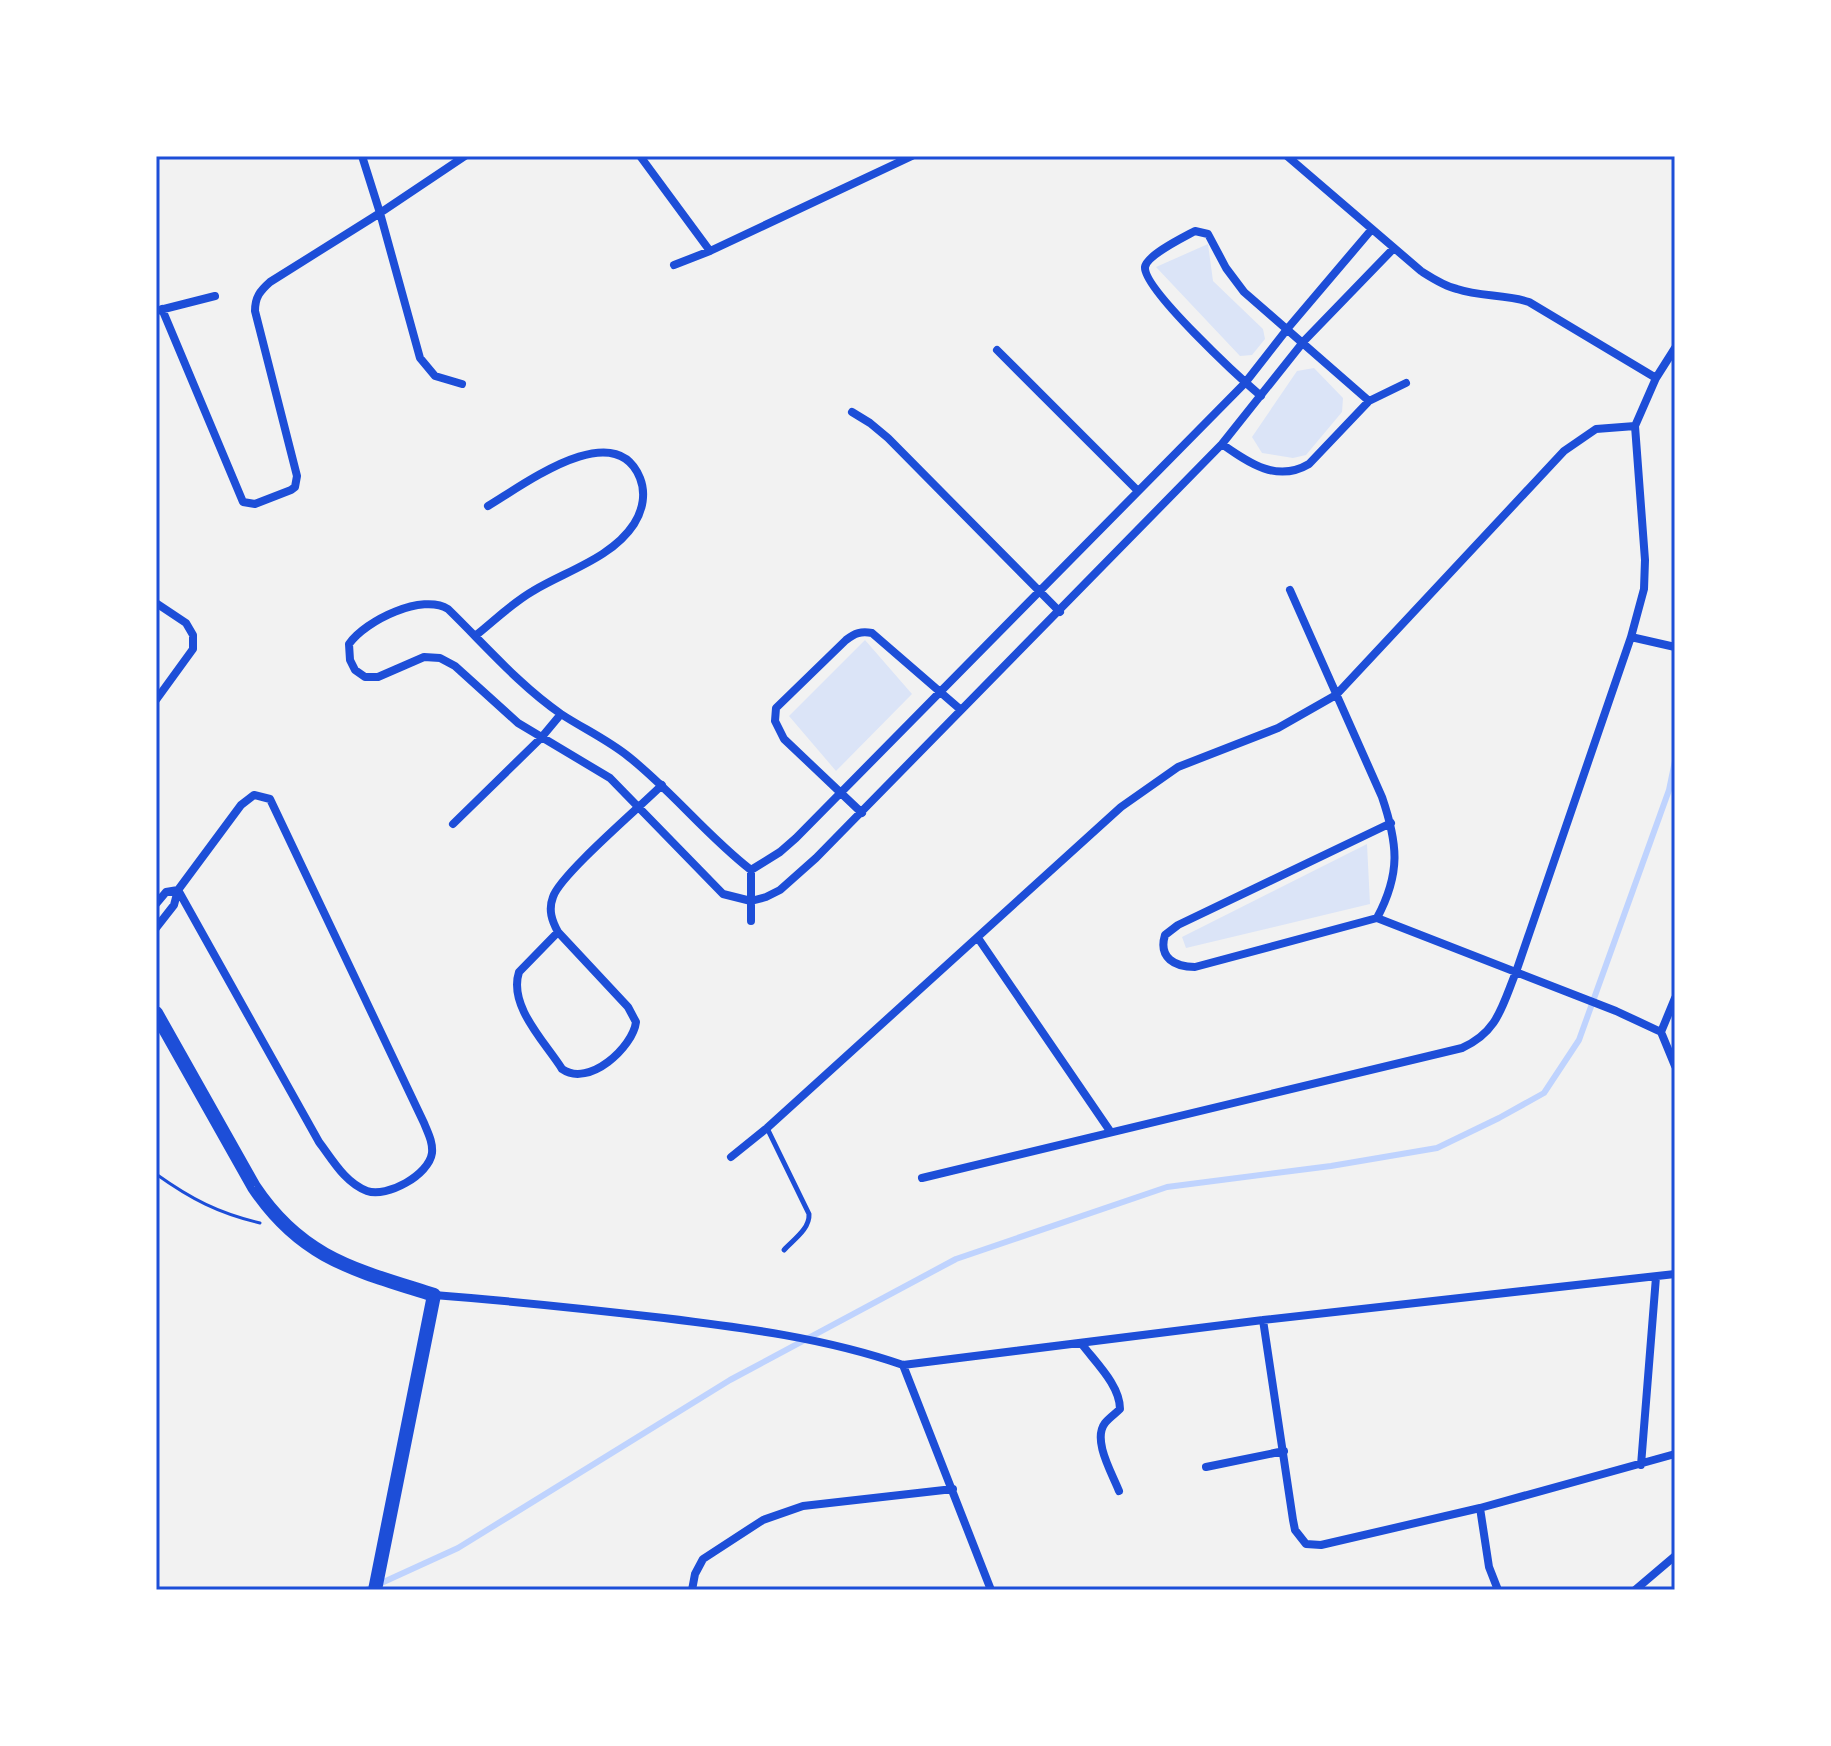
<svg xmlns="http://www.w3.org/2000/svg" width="1831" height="1746" font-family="Jost,sans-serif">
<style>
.green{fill:#dbe4f7}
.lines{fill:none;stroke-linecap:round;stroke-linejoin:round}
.stream{stroke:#bfd3fe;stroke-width:6}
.path{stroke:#1d4ed8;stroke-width:3}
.service{stroke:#1d4ed8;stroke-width:5}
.minor{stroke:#1d4ed8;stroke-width:8}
.secondary{stroke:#1d4ed8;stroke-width:14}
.neatline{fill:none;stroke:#1d4ed8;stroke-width:3}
</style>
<rect width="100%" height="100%" fill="#f2f2f2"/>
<path class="green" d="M1208 244 1213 281 1263 329 1265 339 1252 355 1240 356 1156 267Z
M1314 368 1343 398 1342 412 1306 455 1293 458 1262 453 1252 437 1297 371Z
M865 640 912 694 836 771 789 716Z
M1367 844 1370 904 1186 948 1182 937Z"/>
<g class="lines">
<path class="stream" d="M366 1590 458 1548 730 1380 956 1259 1167 1187 1331 1166 1437 1148 1499 1118 1544 1093 1579 1040 1669 790 1675 761"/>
<path class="path" d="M156 1174C191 1199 218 1213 260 1223"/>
<path class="service" d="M767 1128 809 1214C810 1229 793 1240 784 1250"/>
<path class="minor" d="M362 156 380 213 420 358 435 376 462 384
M640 156 710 251
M1287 156 1421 271C1432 278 1444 286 1457 289 1480 297 1505 294 1529 302L1656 378
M1372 229 1288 328 1245 383 796 838 780 852 751 870C707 836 673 792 629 757 608 740 584 729 561 714 519 685 485 645 448 609 423 593 366 620 349 644L350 660 355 670 365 677H378L424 657 440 658 455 666 518 723 610 778 723 894 751 901 766 897 780 890 816 858 1222 444 1304 341 1394 248
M674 265 710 251 912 156
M162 309 243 502 255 504 291 490 295 487 297 476 255 311C255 297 260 291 270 282L380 213 465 156
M156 311 215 296
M997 350 1137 490
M1261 396C1241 379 1143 289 1145 267 1147 255 1184 237 1195 231L1208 234 1226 268 1244 292 1369 401
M852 412 870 423 888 438 1060 612
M1222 444C1249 463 1277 483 1309 464L1369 401 1406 383
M1290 590 1382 797C1398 844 1401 873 1377 918
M156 603 186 623 193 635V649L156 700
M475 636C494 621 512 603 533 591 566 571 612 558 634 524 643 510 646 493 640 478 615 415 522 486 488 506
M1631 637 1675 647
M862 813 784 739 775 721 776 708 846 640C855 633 861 631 872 633L961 710
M453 824 541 738 561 714
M751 870V921
M156 904 166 892 178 890
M1377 918 1195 967C1175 967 1158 958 1165 935L1178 925 1391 823
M1377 918 1616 1011 1661 1032
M156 928 174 905 178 890 241 805 254 795 270 799 424 1123C428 1133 433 1142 432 1153 429 1175 387 1198 367 1191 345 1183 332 1159 319 1142L178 890
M558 932 519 972C508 1006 545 1042 562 1069 589 1088 633 1047 636 1022L628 1007 558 932C552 921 548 910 553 897 560 875 640 807 662 785
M978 938 1110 1131
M1661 1032 1675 998
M1661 1032 1675 1066
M731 1157 767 1128 1121 807 1178 767 1278 728 1336 695 1564 451 1596 429 1635 426
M922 1178 1462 1048C1498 1032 1502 1006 1516 972L1631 637 1644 589 1645 560 1635 426 1656 378 1675 348
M434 1295C511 1301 587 1309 664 1318 745 1328 825 1338 903 1365L1263 1320 1675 1274
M1263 1320 1293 1520 1295 1530 1306 1544 1321 1545 1480 1508 1675 1454
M1081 1343C1095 1362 1120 1385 1120 1409 1115 1414 1109 1418 1105 1423 1092 1440 1112 1473 1119 1491
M903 1365 991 1590
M1641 1465 1656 1277
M1206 1467 1284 1451
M1480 1508 1489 1567 1498 1590
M692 1590 695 1574 703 1559 763 1520 803 1506 953 1489
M1635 1590 1675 1556"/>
<path class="secondary" d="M156 1013 254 1187C302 1259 356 1270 434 1295L375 1590"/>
</g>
<rect width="1831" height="1746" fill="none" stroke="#ffffff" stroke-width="316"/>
<rect x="158" y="158" width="1515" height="1430" class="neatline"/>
</svg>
